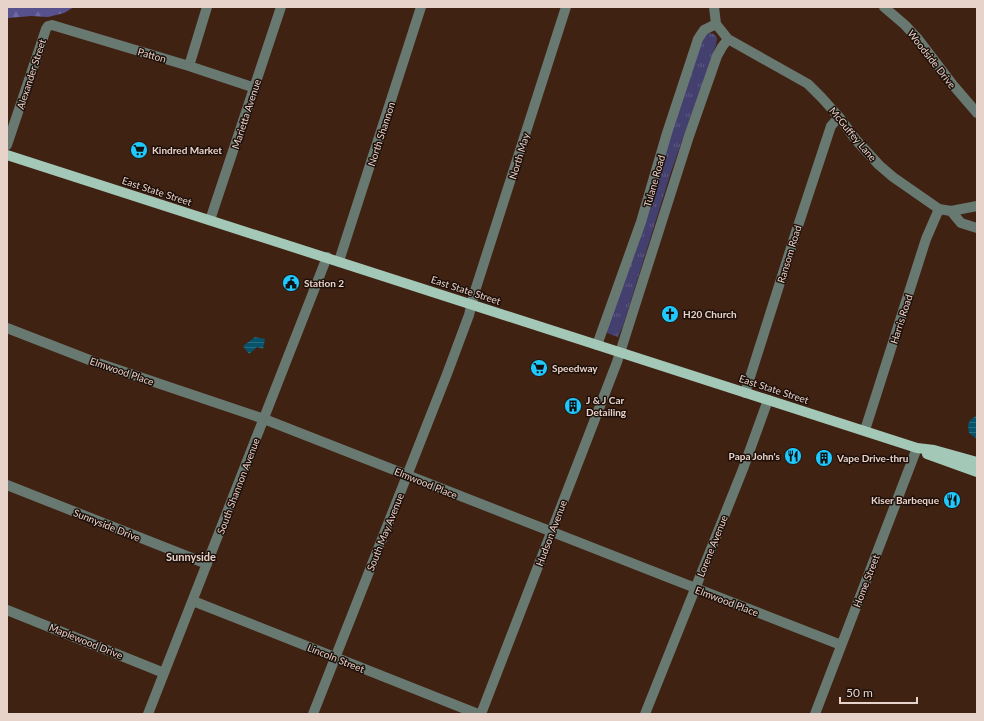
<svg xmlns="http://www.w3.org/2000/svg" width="984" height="721" font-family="Lato,sans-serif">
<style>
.grass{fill:url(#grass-tufts)}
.forest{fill:url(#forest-firs)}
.water{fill:url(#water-rules)}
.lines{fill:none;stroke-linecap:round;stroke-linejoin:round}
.minor{stroke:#687971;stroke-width:10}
.major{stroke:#a4c8b8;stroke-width:10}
.labels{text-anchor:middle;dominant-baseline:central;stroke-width:3;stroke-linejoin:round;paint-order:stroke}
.street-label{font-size:10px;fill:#e8d3ca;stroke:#1d0f09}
.poi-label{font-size:10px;font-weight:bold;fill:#e8d3ca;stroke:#1d0f09;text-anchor:start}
.neighbourhood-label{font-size:11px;font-weight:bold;fill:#e8d3ca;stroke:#1d0f09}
</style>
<defs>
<pattern id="grass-tufts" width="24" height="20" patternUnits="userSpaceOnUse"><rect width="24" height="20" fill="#433f6e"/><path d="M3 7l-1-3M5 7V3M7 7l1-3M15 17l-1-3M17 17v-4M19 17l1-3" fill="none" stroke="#5e5a81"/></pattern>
<pattern id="forest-firs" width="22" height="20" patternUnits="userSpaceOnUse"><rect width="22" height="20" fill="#57528e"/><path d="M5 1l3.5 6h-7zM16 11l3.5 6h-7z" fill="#6f6a9d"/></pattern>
<pattern id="water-rules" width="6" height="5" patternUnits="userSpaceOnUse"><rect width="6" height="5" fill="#07536b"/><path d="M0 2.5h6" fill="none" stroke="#2b6b7f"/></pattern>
</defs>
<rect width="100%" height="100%" fill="#402213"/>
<path class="grass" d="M709 33 714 34 717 38 716 45 671 172 623 326 618 337 607 333 609 315 703 35Z"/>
<path class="forest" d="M7 7H74L64 13 48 17 31 16 9 18H7Z"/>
<path class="water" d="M255 337 265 339 263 349 257 347 249 354 243 346Z
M976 416H977V439L969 433 968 425 970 420Z"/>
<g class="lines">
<path class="minor" d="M714 7 716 24 728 39 808 84 822 98 839 117 856 140 879 165 893 177 939 209 951 211 961 223 977 228
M884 7 905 25 918 39 953 85 977 113
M189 66 207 7
M7 145 46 29 48 26 52 25 189 66 255 88
M951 211 977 206
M210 220 281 7
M339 261 421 7
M7 328 92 361 264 419 841 645
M597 345 641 222 667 133 698 39 704 30 716 24
M745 393 796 232 831 126 839 117
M865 430 926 239 939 209
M7 485 207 564
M193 601 478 714
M7 610 164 673
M148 714 327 257
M313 714 447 374 469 315 474 294 566 7
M481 714 617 362 689 136 717 56 722 47 728 39
M645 714 743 469 768 400
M815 714 917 448"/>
<path class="major" d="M7 155 917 448 934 450 977 462
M927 454 977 472"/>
</g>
<defs>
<g id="supermarket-disc" transform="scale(0.9)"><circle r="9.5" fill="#20c9fd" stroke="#1d0f09"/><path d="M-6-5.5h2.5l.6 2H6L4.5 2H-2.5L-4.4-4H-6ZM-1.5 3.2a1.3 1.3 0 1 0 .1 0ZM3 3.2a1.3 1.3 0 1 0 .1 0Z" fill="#111"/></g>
<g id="civic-disc" transform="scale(0.9)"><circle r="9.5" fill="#20c9fd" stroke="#1d0f09"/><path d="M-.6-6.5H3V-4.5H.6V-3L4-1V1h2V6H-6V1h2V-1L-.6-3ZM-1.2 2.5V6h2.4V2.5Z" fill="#111"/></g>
<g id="church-disc" transform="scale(0.9)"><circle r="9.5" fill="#20c9fd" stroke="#1d0f09"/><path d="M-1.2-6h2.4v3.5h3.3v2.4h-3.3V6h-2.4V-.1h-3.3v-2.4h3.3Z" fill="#111"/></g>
<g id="building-disc" transform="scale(0.9)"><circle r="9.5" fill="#20c9fd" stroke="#1d0f09"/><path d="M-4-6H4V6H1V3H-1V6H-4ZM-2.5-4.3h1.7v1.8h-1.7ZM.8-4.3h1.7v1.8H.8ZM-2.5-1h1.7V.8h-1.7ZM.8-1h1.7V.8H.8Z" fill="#111"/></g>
<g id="restaurant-disc" transform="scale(0.9)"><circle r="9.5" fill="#20c9fd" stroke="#1d0f09"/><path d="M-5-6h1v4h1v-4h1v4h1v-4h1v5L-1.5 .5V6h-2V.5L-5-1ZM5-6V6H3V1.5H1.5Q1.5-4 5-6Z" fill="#111"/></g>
</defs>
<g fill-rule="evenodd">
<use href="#supermarket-disc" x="139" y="150"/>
<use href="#civic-disc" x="291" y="283"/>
<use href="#church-disc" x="670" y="314"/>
<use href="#supermarket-disc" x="539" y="368"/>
<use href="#building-disc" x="573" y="406"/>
<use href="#restaurant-disc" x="793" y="456"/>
<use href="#building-disc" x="824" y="458"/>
<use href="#restaurant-disc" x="952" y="500"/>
</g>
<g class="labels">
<g class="street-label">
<text transform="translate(152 55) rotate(16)">Patton</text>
<text transform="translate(932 59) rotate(52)">Woodside Drive</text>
<text transform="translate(31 74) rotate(-72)">Alexander Street</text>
<text transform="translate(246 114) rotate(-72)">Marietta Avenue</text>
<text transform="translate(381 134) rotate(-72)">North Shannon</text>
<text transform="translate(853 134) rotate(50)">McGuffey Lane</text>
<text transform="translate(519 156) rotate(-73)">North May</text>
<text transform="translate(654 181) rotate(-74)">Tulane Road</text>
<text transform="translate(157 191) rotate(18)">East State Street</text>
<text transform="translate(789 254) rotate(-73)">Ransom Road</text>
<text transform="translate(466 290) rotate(18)">East State Street</text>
<text transform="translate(901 319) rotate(-72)">Harris Road</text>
<text transform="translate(122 371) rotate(19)">Elmwood Place</text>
<text transform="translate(774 389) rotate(18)">East State Street</text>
<text transform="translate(426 483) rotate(22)">Elmwood Place</text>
<text transform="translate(238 486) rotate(-69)">South Shannon Avenue</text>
<text transform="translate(107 525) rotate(22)">Sunnyside Drive</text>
<text transform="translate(385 532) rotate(-68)">South May Avenue</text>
<text transform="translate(551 533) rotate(-69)">Hudson Avenue</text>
<text transform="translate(712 546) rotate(-68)">Lorene Avenue</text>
<text transform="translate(866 581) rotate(-69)">Home Street</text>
<text transform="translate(727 601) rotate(21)">Elmwood Place</text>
<text transform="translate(86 641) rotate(22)">Maplewood Drive</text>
<text transform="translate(336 658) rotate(22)">Lincoln Street</text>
</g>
<g class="poi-label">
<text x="152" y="150">Kindred Market</text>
<text x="304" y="283">Station 2</text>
<text x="683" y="314">H20 Church</text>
<text x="552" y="368">Speedway</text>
<text x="586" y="400">J &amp; J Car<tspan x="586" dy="12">Detailing</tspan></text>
<text x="780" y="456" text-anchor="end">Papa John's</text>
<text x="837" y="458">Vape Drive-thru</text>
<text x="939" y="500" text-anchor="end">Kiser Barbeque</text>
</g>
<g class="neighbourhood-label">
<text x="191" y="556">Sunnyside</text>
</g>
</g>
<rect width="984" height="721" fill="none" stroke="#e8d3ca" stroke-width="16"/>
<path d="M840 697v6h77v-6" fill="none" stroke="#e8d3ca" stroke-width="2"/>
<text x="846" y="697" font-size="12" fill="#e8d3ca" stroke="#1d0f09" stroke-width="3" paint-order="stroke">50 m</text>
</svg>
